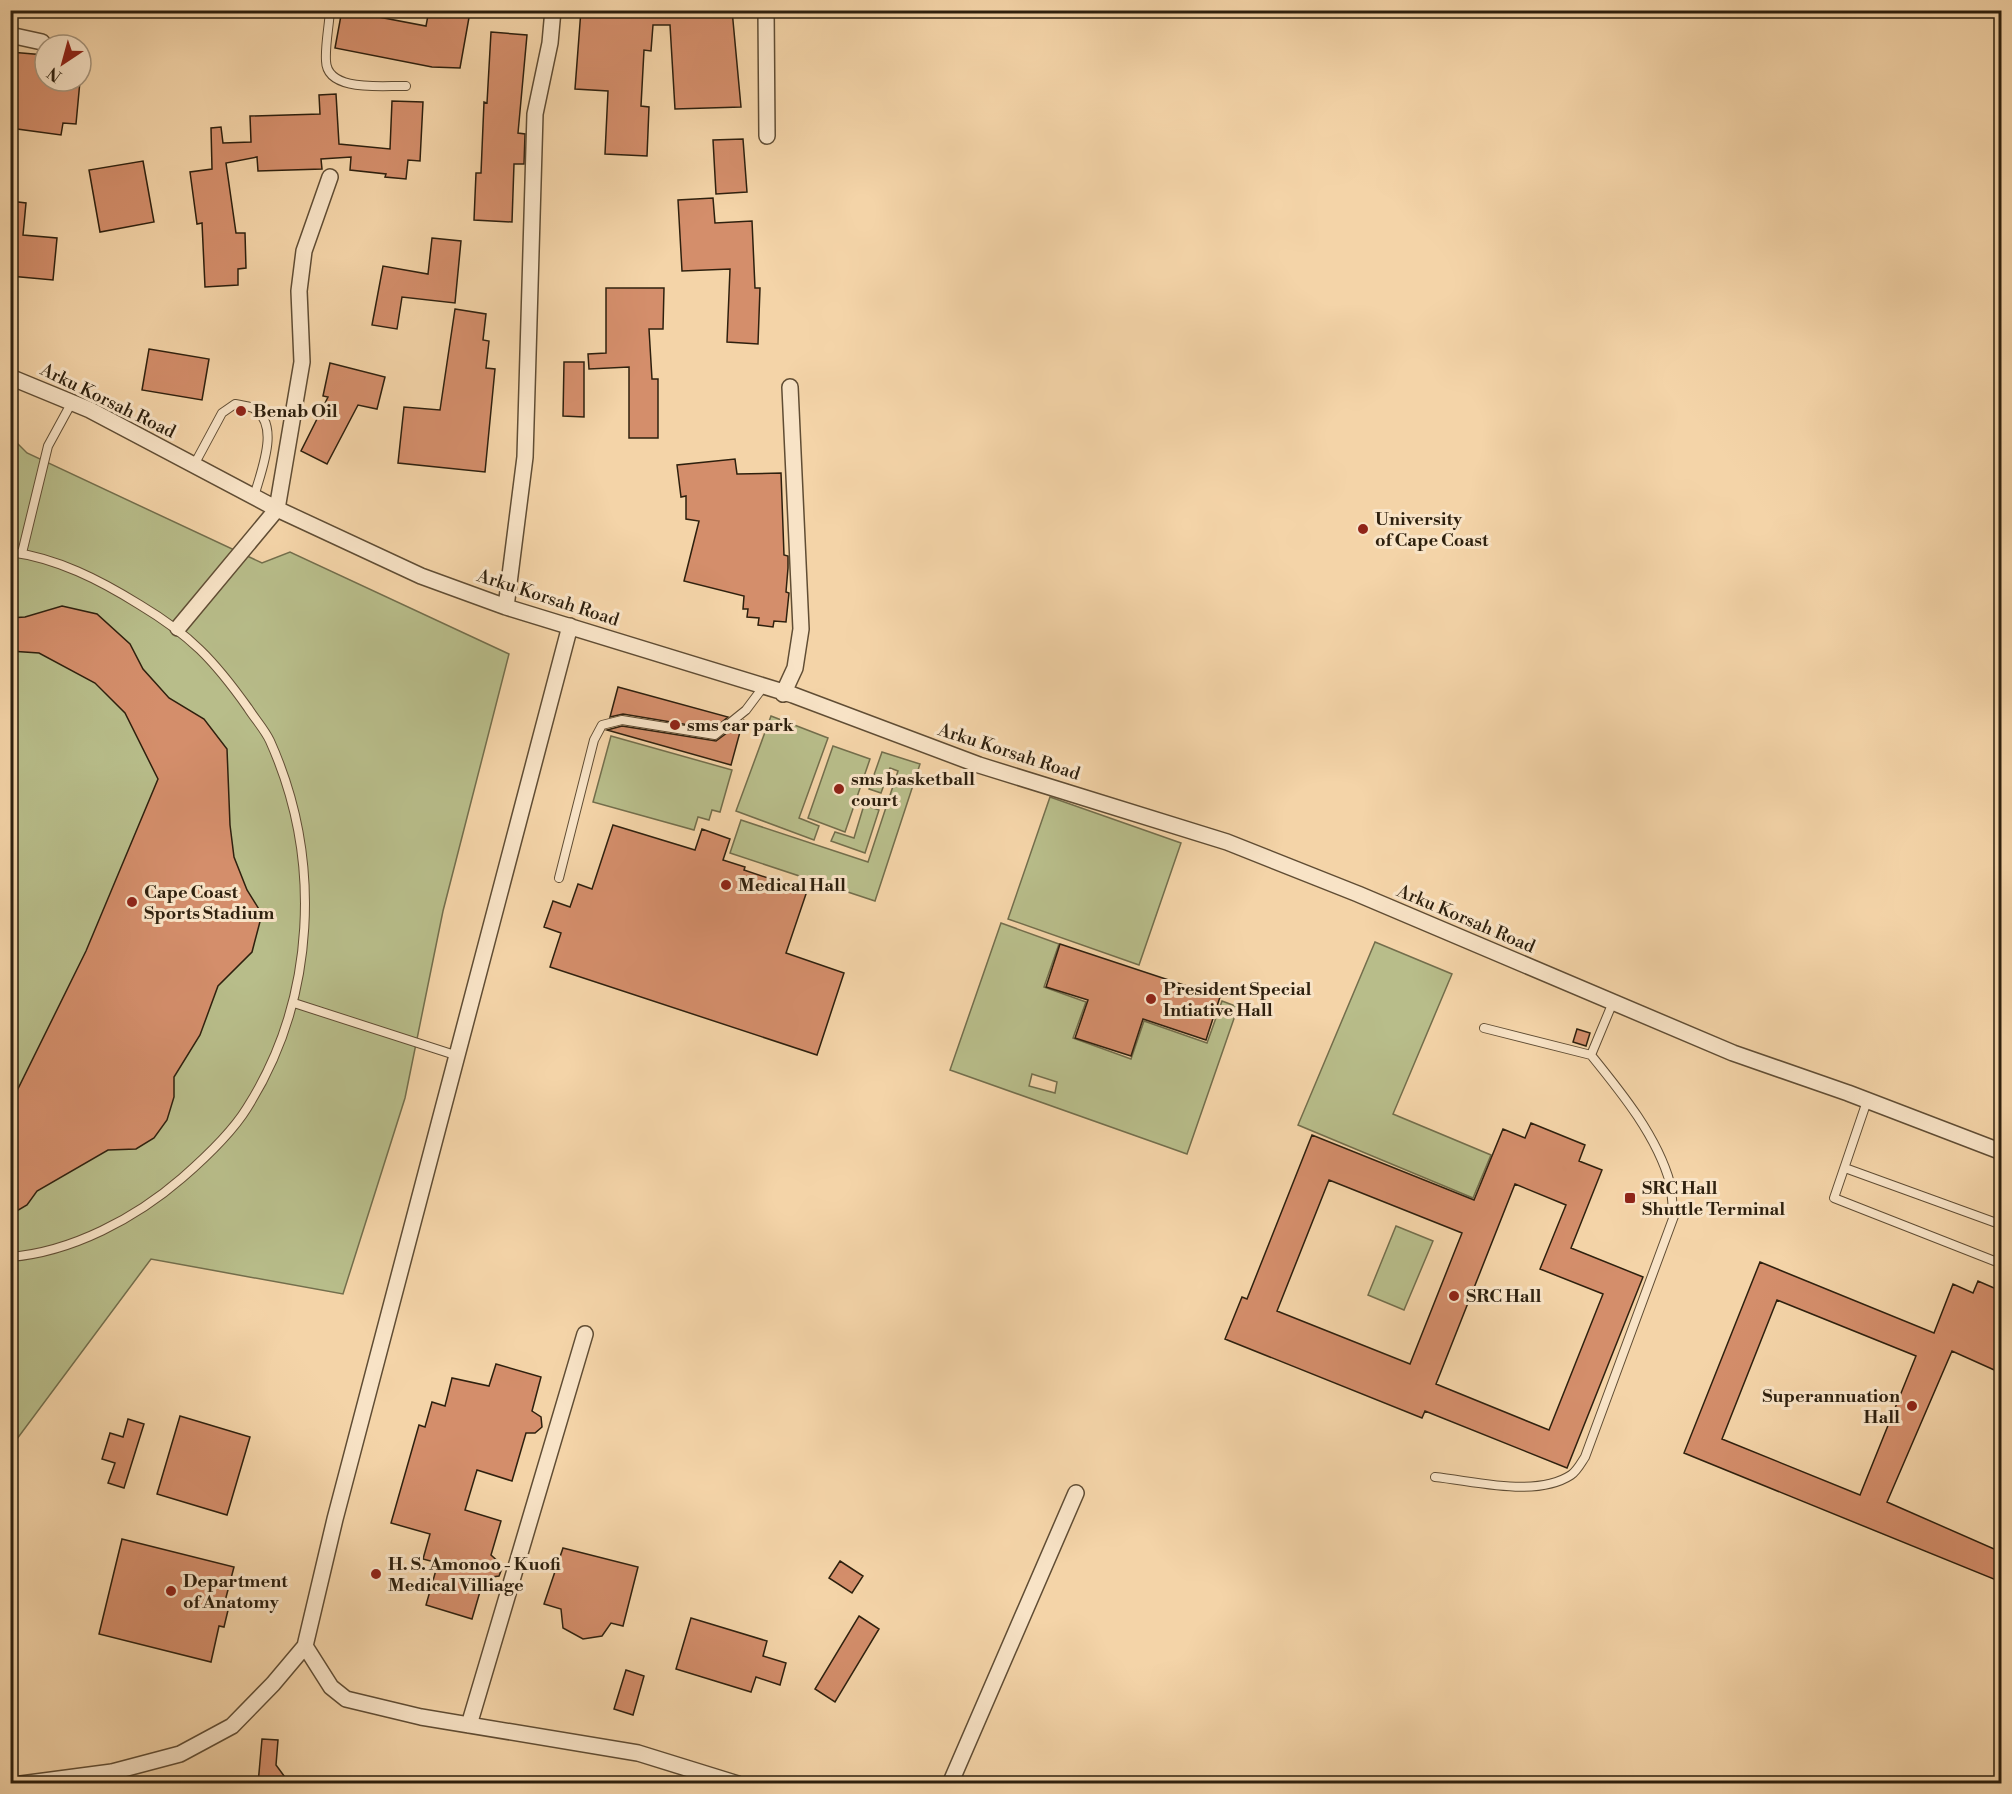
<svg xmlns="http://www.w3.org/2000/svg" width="2012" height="1794" font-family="'Libre Bodoni',serif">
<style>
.green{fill:#b8bd8a;stroke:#736e4c;stroke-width:1.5;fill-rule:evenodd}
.building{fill:#d48e6b;stroke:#2e200e;stroke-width:1.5;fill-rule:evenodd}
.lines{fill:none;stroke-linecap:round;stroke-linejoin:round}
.lane-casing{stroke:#604d34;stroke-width:10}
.street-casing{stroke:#604d34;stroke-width:18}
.lane{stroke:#f8e3c6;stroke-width:8}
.street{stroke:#f8e3c6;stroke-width:15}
.poi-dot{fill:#8f2418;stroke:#f8e3c6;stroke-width:2}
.labels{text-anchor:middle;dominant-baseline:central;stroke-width:6;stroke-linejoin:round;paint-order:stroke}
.street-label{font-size:18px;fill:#2e200e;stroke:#f8e3c6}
.poi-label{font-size:18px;font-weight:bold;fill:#2e200e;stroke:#f8e3c6;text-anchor:start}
</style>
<rect width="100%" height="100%" fill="#f4d4a8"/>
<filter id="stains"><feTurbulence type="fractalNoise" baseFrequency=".00333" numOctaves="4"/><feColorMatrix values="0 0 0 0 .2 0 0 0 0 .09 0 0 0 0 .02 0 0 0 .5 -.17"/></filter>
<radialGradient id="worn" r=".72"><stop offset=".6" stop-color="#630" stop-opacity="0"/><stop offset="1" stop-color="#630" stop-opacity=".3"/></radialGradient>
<path class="green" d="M11 437 27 453 262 563 290 552 509 654 443 911 405 1098 343 1294 151 1259 11 1447Z
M771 716 828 738 799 818 819 826 814 840 736 811Z
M611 736 732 770 720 812 712 810 709 820 698 817 694 830 593 802Z
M833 746 870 759 845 832 808 818Z
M882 752 920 764 875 901 730 853 741 820 868 862 898 771 890 768 881 793 869 789Z
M1050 797 1181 843 1139 965 1008 919Z
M864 805 879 810 865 853 831 841 835 832 854 838Z
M1001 923 1059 944 1044 987 1086 1002 1073 1038 1131 1059 1144 1021 1207 1043 1222 1001 1238 1007 1187 1154 950 1070ZM1032 1074 1057 1082 1055 1093 1029 1086Z
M1375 942 1452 974 1393 1114 1491 1155 1473 1198 1298 1125Z
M1396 1226 1433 1241 1404 1310 1368 1295Z"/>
<path class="building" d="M342 10 426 26 429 10 470 12 460 68 432 67 335 48Z
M581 10H732L741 107 675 109 670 25H653L651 51 644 50 641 106 649 107 647 156 605 154 608 91 575 89Z
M491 32 527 35 518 133 525 134 524 164H514L512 222 474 220 476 173H481L484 102 487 103Z
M10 52 45 55V81H80L76 124 63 123 61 135 10 128 13 90 10 89Z
M336 94 339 144 390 149 392 101 423 102 420 161 408 160 406 179 385 177 386 174 350 170 351 157 321 159 322 169 258 171 257 157 226 163 236 233H245L246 268 238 269V285L205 287 202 223 197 224 190 172 212 169 211 128 221 127 223 143 251 142 250 116 320 114 319 95Z
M743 139 747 192 716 194 713 140Z
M143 161 154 222 100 232 89 170Z
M713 198 715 223 752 221 755 288H760L758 344 727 342 730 269 682 271 678 200Z
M10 201 26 203 23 235 57 238 53 280 10 276Z
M432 238 461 241 455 303 402 297 397 329 372 325 383 266 428 274Z
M606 288H664L663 329H649L652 379H658V438H629V367L589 369 588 354 606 353Z
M455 309 486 314 483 340 489 341 486 368 495 369 485 472 398 463 404 407 440 410Z
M149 349 209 359 202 400 142 390Z
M564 362H584V417L563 416Z
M330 363 385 377 377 409 358 405 327 464 301 451 328 397 323 396Z
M735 459 737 474 781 473 784 555 788 556V568L786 592 789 593 786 622 774 621 773 627 758 625 759 618 747 617 748 609H743L744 596 684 581 699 521 686 519V496L681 497 677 465Z
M62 606 97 614 130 644 143 669 169 698 204 719 227 749 230 825 234 857 247 890 262 914 252 952 218 986 200 1035 174 1077V1097L167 1120 154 1138 136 1149 108 1150 37 1191 27 1205 10 1215V1105L86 951 158 779 125 713 95 683 39 653 10 651V618L25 617Z
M618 687 728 717 713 729 623 714 610 717Z
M743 721 731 765 607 730 622 726 716 741Z
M613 825 695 850 702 829 730 839 723 860 745 867 744 870 807 891 786 953 844 973 817 1055 550 967 561 933 544 927 553 901 570 907 578 884 592 889Z
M1060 944 1220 997 1206 1040 1143 1019 1131 1056 1075 1038 1088 1000 1046 987Z
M1577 1029 1590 1033 1586 1046 1573 1042Z
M1531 1123 1585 1145 1579 1161 1602 1170 1571 1248 1643 1277 1567 1468 1425 1411 1422 1418 1225 1339 1242 1297 1247 1299 1312 1135 1474 1200 1503 1129 1525 1138ZM1329 1180 1462 1233 1410 1364 1277 1311ZM1515 1184 1566 1205 1540 1269 1603 1294 1549 1430 1436 1384Z
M1760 1262 1934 1333 1953 1284 1973 1293 1978 1281 2001 1291V1373L1952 1351 1887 1502 2001 1552V1582L1684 1453ZM1777 1300 1916 1356 1860 1495 1722 1439Z
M496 1364 541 1377 532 1411 541 1417 542 1427 535 1433H526L512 1481 477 1470 465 1510 501 1521 491 1555 503 1566 499 1576 484 1578 472 1619 426 1605 438 1563 423 1559 430 1534 391 1523 419 1425 425 1427 432 1402 445 1406 452 1378 489 1386Z
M180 1416 250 1437 227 1515 157 1494Z
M128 1419 144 1424 124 1488 108 1483 115 1463 102 1459 110 1433 123 1437Z
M122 1539 234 1567 224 1605 229 1606 224 1627 219 1626 211 1662 99 1634Z
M563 1548 638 1567 623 1626 611 1623 602 1636 583 1639 563 1628 561 1609 544 1604Z
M840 1561 863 1576 852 1593 829 1578Z
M859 1616 879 1629 835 1702 815 1689Z
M691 1618 767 1641 763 1656 786 1663 780 1685 756 1677 751 1692 676 1669Z
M626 1670 644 1676 633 1715 614 1709Z
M262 1739 278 1740 276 1765 290 1784H258Z"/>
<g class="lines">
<g class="lane-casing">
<path id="lane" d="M330 10C329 27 325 45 326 61 327 93 385 85 406 86
M194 465 222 413 235 404C240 405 248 406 253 408 282 424 260 473 254 497
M10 552C57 558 100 580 140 605 190 635 214 660 248 708 255 719 265 730 270 741 323 859 316 999 247 1108 231 1134 205 1158 182 1178 136 1218 72 1252 10 1257
M22 553 48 446 72 402
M559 878 594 740 602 725 622 720 715 735 746 710 764 686
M294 1003 458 1056
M1484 1028 1591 1055
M1867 1101 1834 1198 2002 1264
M1845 1168 2002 1225
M1435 1477C1475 1481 1536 1498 1571 1475 1577 1471 1581 1463 1585 1457L1674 1216C1672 1205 1672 1193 1670 1183 1657 1136 1621 1092 1591 1055L1613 1002"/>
</g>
<g class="street-casing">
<path id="street" d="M766 10 767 136
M10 35 42 42
M10 377 90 410 277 509 421 576 506 607 793 695 979 765 1227 842 1358 894 1733 1053 1848 1093 2002 1152
M506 607 525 457 535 114 550 43 553 10
M178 628 277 509 302 362 299 291 304 251 330 177
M783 694 795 668 801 629 790 387
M305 1646 331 1687 346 1699 421 1717 638 1753 738 1784
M469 1725 585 1334
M21 1784 112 1772 180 1754 232 1726 273 1684 305 1646 335 1519 570 626
M950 1784 1076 1493"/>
</g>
<use href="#lane" class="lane"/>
<use href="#street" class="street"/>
</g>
<g class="poi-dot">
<circle cx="241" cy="411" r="6"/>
<circle cx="1363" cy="529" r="6"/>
<circle cx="675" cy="725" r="6"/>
<circle cx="839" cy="789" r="6"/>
<circle cx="726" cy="885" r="6"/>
<circle cx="132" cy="902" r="6"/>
<circle cx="1151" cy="999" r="6"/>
<rect x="1624" y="1192" width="12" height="12" rx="3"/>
<circle cx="1454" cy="1296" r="6"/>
<circle cx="1912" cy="1406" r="6"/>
<circle cx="376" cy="1574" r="6"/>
<circle cx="171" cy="1591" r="6"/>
</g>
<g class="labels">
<g class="street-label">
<text transform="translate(108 401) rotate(26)">Arku Korsah Road</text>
<text transform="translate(548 598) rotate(18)">Arku Korsah Road</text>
<text transform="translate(1009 752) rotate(18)">Arku Korsah Road</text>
<text transform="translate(1466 919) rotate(23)">Arku Korsah Road</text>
</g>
<g class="poi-label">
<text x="253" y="411">Benab Oil</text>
<text x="1375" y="519">University<tspan x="1375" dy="21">of Cape Coast</tspan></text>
<text x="687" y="725">sms car park</text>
<text x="851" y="779">sms basketball<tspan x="851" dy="21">court</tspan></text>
<text x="738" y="885">Medical Hall</text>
<text x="144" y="892">Cape Coast<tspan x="144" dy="21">Sports Stadium</tspan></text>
<text x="1163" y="989">President Special<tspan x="1163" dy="21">Intiative Hall</tspan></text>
<text x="1642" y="1188">SRC Hall<tspan x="1642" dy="21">Shuttle Terminal</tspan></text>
<text x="1466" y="1296">SRC Hall</text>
<text x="1900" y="1396" text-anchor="end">Superannuation<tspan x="1900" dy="21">Hall</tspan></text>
<text x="388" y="1564">H. S. Amonoo - Kuofi<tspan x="388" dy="21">Medical Villiage</tspan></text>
<text x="183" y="1581">Department<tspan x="183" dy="21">of Anatomy</tspan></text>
</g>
</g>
<rect width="2012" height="1794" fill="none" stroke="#f4d4a8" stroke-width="36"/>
<rect x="12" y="12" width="1988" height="1770" fill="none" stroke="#2e200e" stroke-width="3"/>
<rect x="18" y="18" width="1976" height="1758" fill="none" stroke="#2e200e" stroke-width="1.5"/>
<g transform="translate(63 63) rotate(216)"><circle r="28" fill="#f8e3c6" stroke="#a7957c" stroke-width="1.5"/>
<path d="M0-4.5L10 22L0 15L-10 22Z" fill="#8f2418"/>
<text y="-9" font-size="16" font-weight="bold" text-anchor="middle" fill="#2e200e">N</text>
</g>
<rect width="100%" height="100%" filter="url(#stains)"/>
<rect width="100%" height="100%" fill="url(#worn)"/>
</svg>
